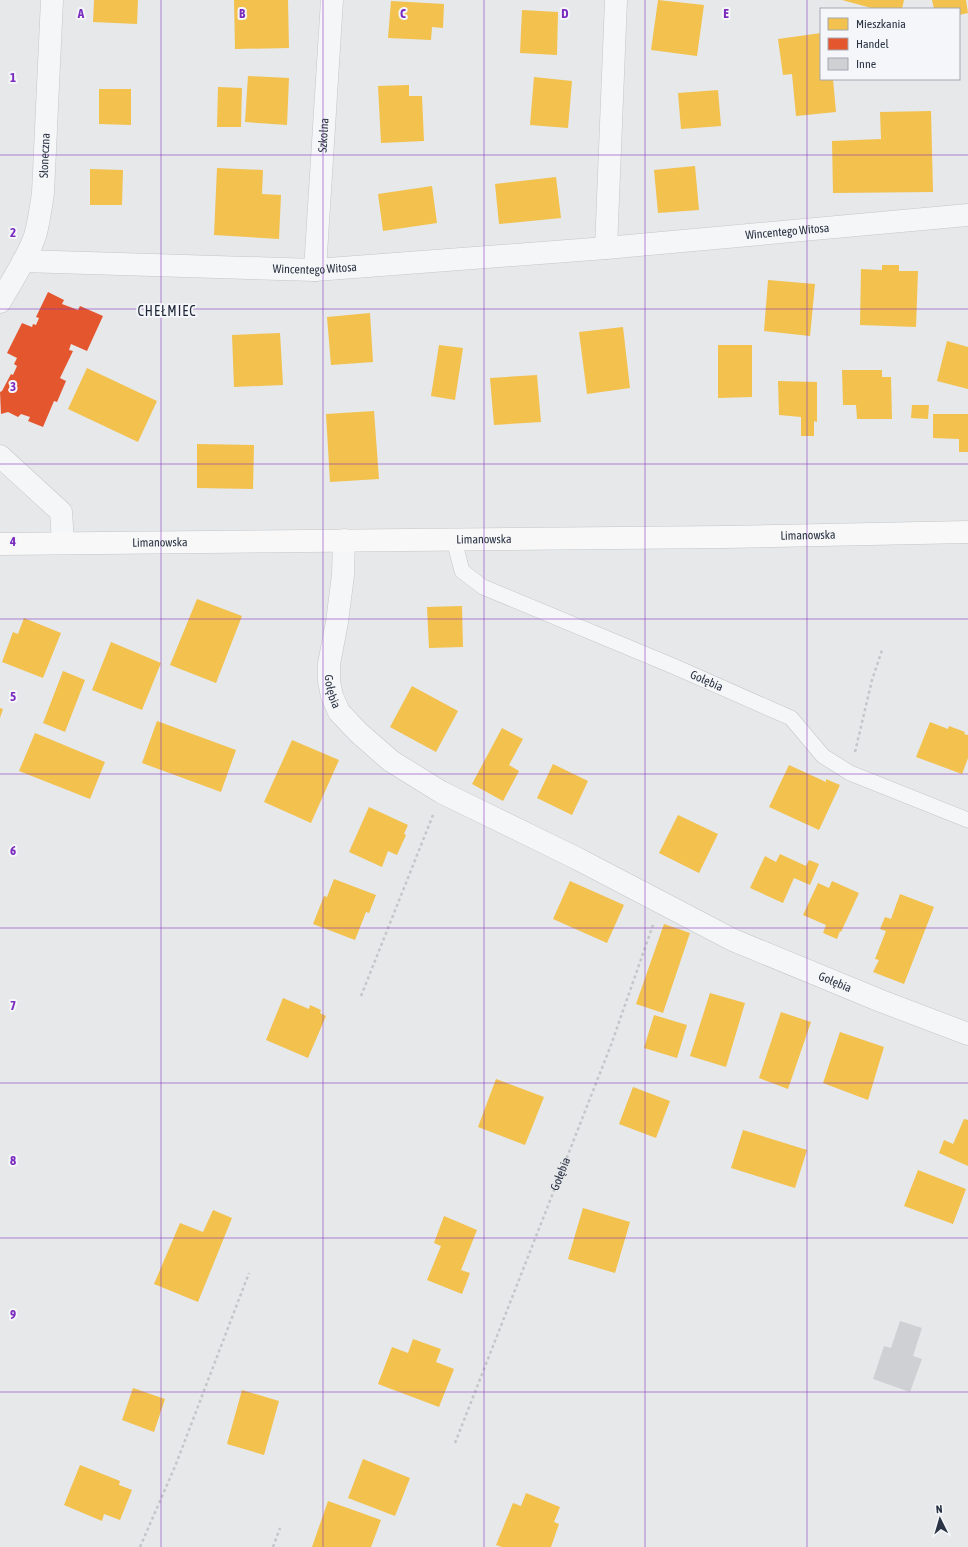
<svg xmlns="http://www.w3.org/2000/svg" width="968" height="1547" font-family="'Asap Condensed',sans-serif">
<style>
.homes{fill:#f2c14e}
.shops{fill:#e4572e}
.building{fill:#ced0d3}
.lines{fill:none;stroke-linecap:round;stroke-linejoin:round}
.service-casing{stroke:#c4c6c8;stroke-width:16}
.minor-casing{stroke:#c4c6c8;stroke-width:23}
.secondary-casing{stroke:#c4c6c8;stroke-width:23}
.path{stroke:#c5c6ca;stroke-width:2.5;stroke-dasharray:3 3;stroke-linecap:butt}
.service{stroke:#f5f6f7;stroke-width:15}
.minor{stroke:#f5f6f7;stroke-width:22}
.secondary{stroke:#f8f8f8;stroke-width:22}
.grid{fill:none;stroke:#7b2cbf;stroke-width:1;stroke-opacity:0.55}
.labels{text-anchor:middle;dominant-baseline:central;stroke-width:4;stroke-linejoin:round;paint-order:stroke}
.street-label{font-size:12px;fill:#2b3445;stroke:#f4f6f9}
.quarter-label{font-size:14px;letter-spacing:1px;fill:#1d2536;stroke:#f4f6f9}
.grid-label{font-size:13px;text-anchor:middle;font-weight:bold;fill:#7b2cbf;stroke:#f4f6f9;stroke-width:4;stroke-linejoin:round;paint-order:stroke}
</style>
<rect width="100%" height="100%" fill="#e6e8ea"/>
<path class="homes" d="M94 0H138L137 24 93 22Z
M234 0H288L289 48 235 49Z
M658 0 704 5 697 56 651 50Z
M842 0H904L902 9H875Z
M932 0H966L968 13 959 15V9H934Z
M391 1 444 4 443 28 432 27 431 40 388 38Z
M522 10 558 12 557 55 520 53Z
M821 33V79H833L836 112 796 116 792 74 783 75 778 39Z
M248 76 289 78 287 125 245 122Z
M534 77 572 81 568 128 530 125Z
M409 85V96H422L424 141 381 143 378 86Z
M218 87 242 88 241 127H217Z
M99 89H131V125L99 124Z
M718 90 721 126 681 129 678 93Z
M931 111 933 192 833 193 832 141 881 139 880 112Z
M695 166 699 210 658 213 654 170Z
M217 168 263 170 262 194 281 195 279 239 214 235Z
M90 169 123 170 122 205H90Z
M556 177 561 218 499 224 495 184Z
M432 186 437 223 383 231 378 194Z
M882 265H899V271H918L916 327 860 325 861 269 882 270Z
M768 280 815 284 810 336 764 331Z
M370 313 373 362 331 365 327 317Z
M623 327 630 388 587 394 579 332Z
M280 333 283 385 234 387 232 335Z
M947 341 968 347V389L937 381Z
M439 345 463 348 455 400 431 396Z
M718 345H752V397L718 398Z
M87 368 157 401 138 442 68 409Z
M842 370H882V377H891L892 419H857L856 405H843Z
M537 375 541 422 494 425 490 378Z
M778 381 817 382V422L814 421V436H801V417L779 415Z
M912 405H929L928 419 911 418Z
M374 411 379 479 330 482 326 414Z
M933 414H968V452H959V439L933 438Z
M197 444 254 445 253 489 197 488Z
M197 599 242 616 216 683 170 665Z
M462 606 463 647 429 648 427 607Z
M24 618 61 633 43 678 2 662 13 632 18 634Z
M111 642 161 663 142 710 92 690Z
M63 671 85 680 65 732 43 723Z
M412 686 458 711 436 752 390 727Z
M0 708 3 709 0 718Z
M157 721 236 750 221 792 142 763Z
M930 722 948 729 949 726 965 732 964 734 968 735V758L962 774 916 757Z
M502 728 523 739 509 765 519 771 503 801 472 784Z
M35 733 105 762 90 799 19 771Z
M292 740 339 760 311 823 264 802Z
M553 764 588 781 572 815 537 798Z
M789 765 826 782V779L840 785 819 830 769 807Z
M369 807 408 825 404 834 406 835 397 855 388 851 382 867 349 852Z
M678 815 718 834 699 873 659 853Z
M780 854 806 866 809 860 819 864 810 885 794 878 783 903 750 888 765 856 776 862Z
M334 879 376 895 369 913 366 912 355 940 313 924 324 896 327 897Z
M570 881 624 905 607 943 553 919Z
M832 881 859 893 841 932 840 931 837 939 823 933 826 925 803 915 818 883 829 888Z
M900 894 934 907 904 984 873 972 879 960 875 959 886 931 880 929 885 917 891 919Z
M664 924 690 933 663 1013 636 1004Z
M710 993 745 1003 726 1067 690 1056Z
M283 998 309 1009 310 1005 321 1010 320 1013 326 1016 308 1058 266 1040Z
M781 1012 811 1022 788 1089 759 1078Z
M654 1015 687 1025 677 1058 644 1048Z
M840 1032 884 1047 868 1100 823 1083Z
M496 1079 544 1097 525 1145 478 1127Z
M633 1087 670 1101 656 1138 619 1124Z
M964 1119 968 1120V1166L939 1153 944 1140 953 1144Z
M743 1130 807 1150 795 1188 731 1168Z
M918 1170 966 1189 953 1224 904 1206Z
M583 1208 630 1222 615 1273 568 1259Z
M213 1210 232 1218 198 1302 154 1284 180 1223 203 1232Z
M444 1216 477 1230 461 1270 470 1273 462 1294 427 1280 441 1246 434 1243Z
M413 1339 441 1349 436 1362 454 1369 439 1407 378 1384 392 1347 408 1353Z
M133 1388 165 1399 154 1432 122 1420Z
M242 1390 279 1401 264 1455 227 1444Z
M363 1459 410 1478 395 1516 348 1498Z
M80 1465 120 1481 119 1485 132 1490 120 1520 104 1514 102 1521 64 1505Z
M526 1493 560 1507 554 1522 559 1524 551 1547H502L496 1545 513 1503 521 1506Z
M328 1501 381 1520 371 1547H312Z"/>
<path class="shops" d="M48 292 64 300 62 304 78 310 80 306 103 316 87 351 71 344 69 350 73 351 60 378 66 381 57 402 54 401 43 427 28 421 30 417 21 414 18 417 8 412 1 414 0 392 2 391 11 374 13 375 17 366 14 364 17 358 7 353 22 323 32 327 33 324 36 325 39 318 36 317Z"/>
<path class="building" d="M900 1321 922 1328 913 1356 922 1359 910 1392 873 1379 884 1346 891 1348Z"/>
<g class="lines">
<g class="service-casing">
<g id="service">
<path id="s2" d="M454 540 462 571 483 587 673 666 791 718 823 756 850 773 968 820"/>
</g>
</g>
<g class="minor-casing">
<g id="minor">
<path d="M606 248 616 0"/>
<path id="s3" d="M23 261 315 270 606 248 968 215"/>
<path id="s4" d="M315 270 332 0"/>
<path id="s5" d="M0 302C12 280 27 259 35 236 39 222 41 207 43 193L52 0"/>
<path d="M0 456 61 512 63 542"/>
<path id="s6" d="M344 540 343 575 337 622 329 664V681L332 696 339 712 359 733 391 761 441 792 578 859 733 940 881 1001 968 1034"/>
</g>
</g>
<g class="secondary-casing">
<g id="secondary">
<path id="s7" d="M0 544 725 537 968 532"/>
</g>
</g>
<g class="path">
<path d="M855 752 872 680 882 650"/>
<path d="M361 996 433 815"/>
<path id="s1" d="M455 1443 611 1045 653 925"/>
<path d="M140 1547 176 1464 249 1273"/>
<path d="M273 1547 280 1528"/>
</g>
<use href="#service" class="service"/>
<use href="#minor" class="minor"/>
<use href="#secondary" class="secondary"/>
</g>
<path class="grid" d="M161 0V1547M323 0V1547M484 0V1547M645 0V1547M807 0V1547M0 155H968M0 309H968M0 464H968M0 619H968M0 774H968M0 928H968M0 1083H968M0 1238H968M0 1392H968"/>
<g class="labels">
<g class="street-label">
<text stroke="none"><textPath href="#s4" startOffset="135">Szkolna</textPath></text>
<text stroke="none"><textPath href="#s5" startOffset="156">Słoneczna</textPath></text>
<text stroke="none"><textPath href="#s3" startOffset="766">Wincentego Witosa</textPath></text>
<text stroke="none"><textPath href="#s3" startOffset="292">Wincentego Witosa</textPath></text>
<text stroke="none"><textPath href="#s7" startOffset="808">Limanowska</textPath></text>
<text stroke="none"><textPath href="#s7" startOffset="484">Limanowska</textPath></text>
<text stroke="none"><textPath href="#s7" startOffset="160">Limanowska</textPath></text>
<text stroke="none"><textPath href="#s2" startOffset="301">Gołębia</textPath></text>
<text stroke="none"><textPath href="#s6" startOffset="153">Gołębia</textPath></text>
<text stroke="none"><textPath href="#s6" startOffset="743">Gołębia</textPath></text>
<text stroke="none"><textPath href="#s1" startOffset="289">Gołębia</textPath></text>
</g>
<g class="quarter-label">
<text x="167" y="311">CHEŁMIEC</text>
</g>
</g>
<g class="grid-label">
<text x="81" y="18">A</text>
<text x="242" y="18">B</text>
<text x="403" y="18">C</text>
<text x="565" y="18">D</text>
<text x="726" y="18">E</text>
<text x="13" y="82">1</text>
<text x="13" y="237">2</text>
<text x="13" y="391">3</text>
<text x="13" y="546">4</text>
<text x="13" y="701">5</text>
<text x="13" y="855">6</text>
<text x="13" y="1010">7</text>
<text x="13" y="1165">8</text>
<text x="13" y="1319">9</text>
</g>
<rect x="820" y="8" width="140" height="72" fill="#f4f6f9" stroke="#a4a8b1"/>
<rect x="828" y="18" width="20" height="12" fill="#f2c14e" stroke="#a4a8b1"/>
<text x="856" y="28" font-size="12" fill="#2b3445">Mieszkania</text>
<rect x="828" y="38" width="20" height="12" fill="#e4572e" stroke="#a4a8b1"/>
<text x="856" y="48" font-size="12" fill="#2b3445">Handel</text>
<rect x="828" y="58" width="20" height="12" fill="#ced0d3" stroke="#a4a8b1"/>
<text x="856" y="68" font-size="12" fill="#2b3445">Inne</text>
<g transform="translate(940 1519) rotate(355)" stroke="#f4f6f9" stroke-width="3" paint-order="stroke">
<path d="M0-3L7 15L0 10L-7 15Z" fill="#2b3445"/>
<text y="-6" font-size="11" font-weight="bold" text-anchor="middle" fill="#2b3445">N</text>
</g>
</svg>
